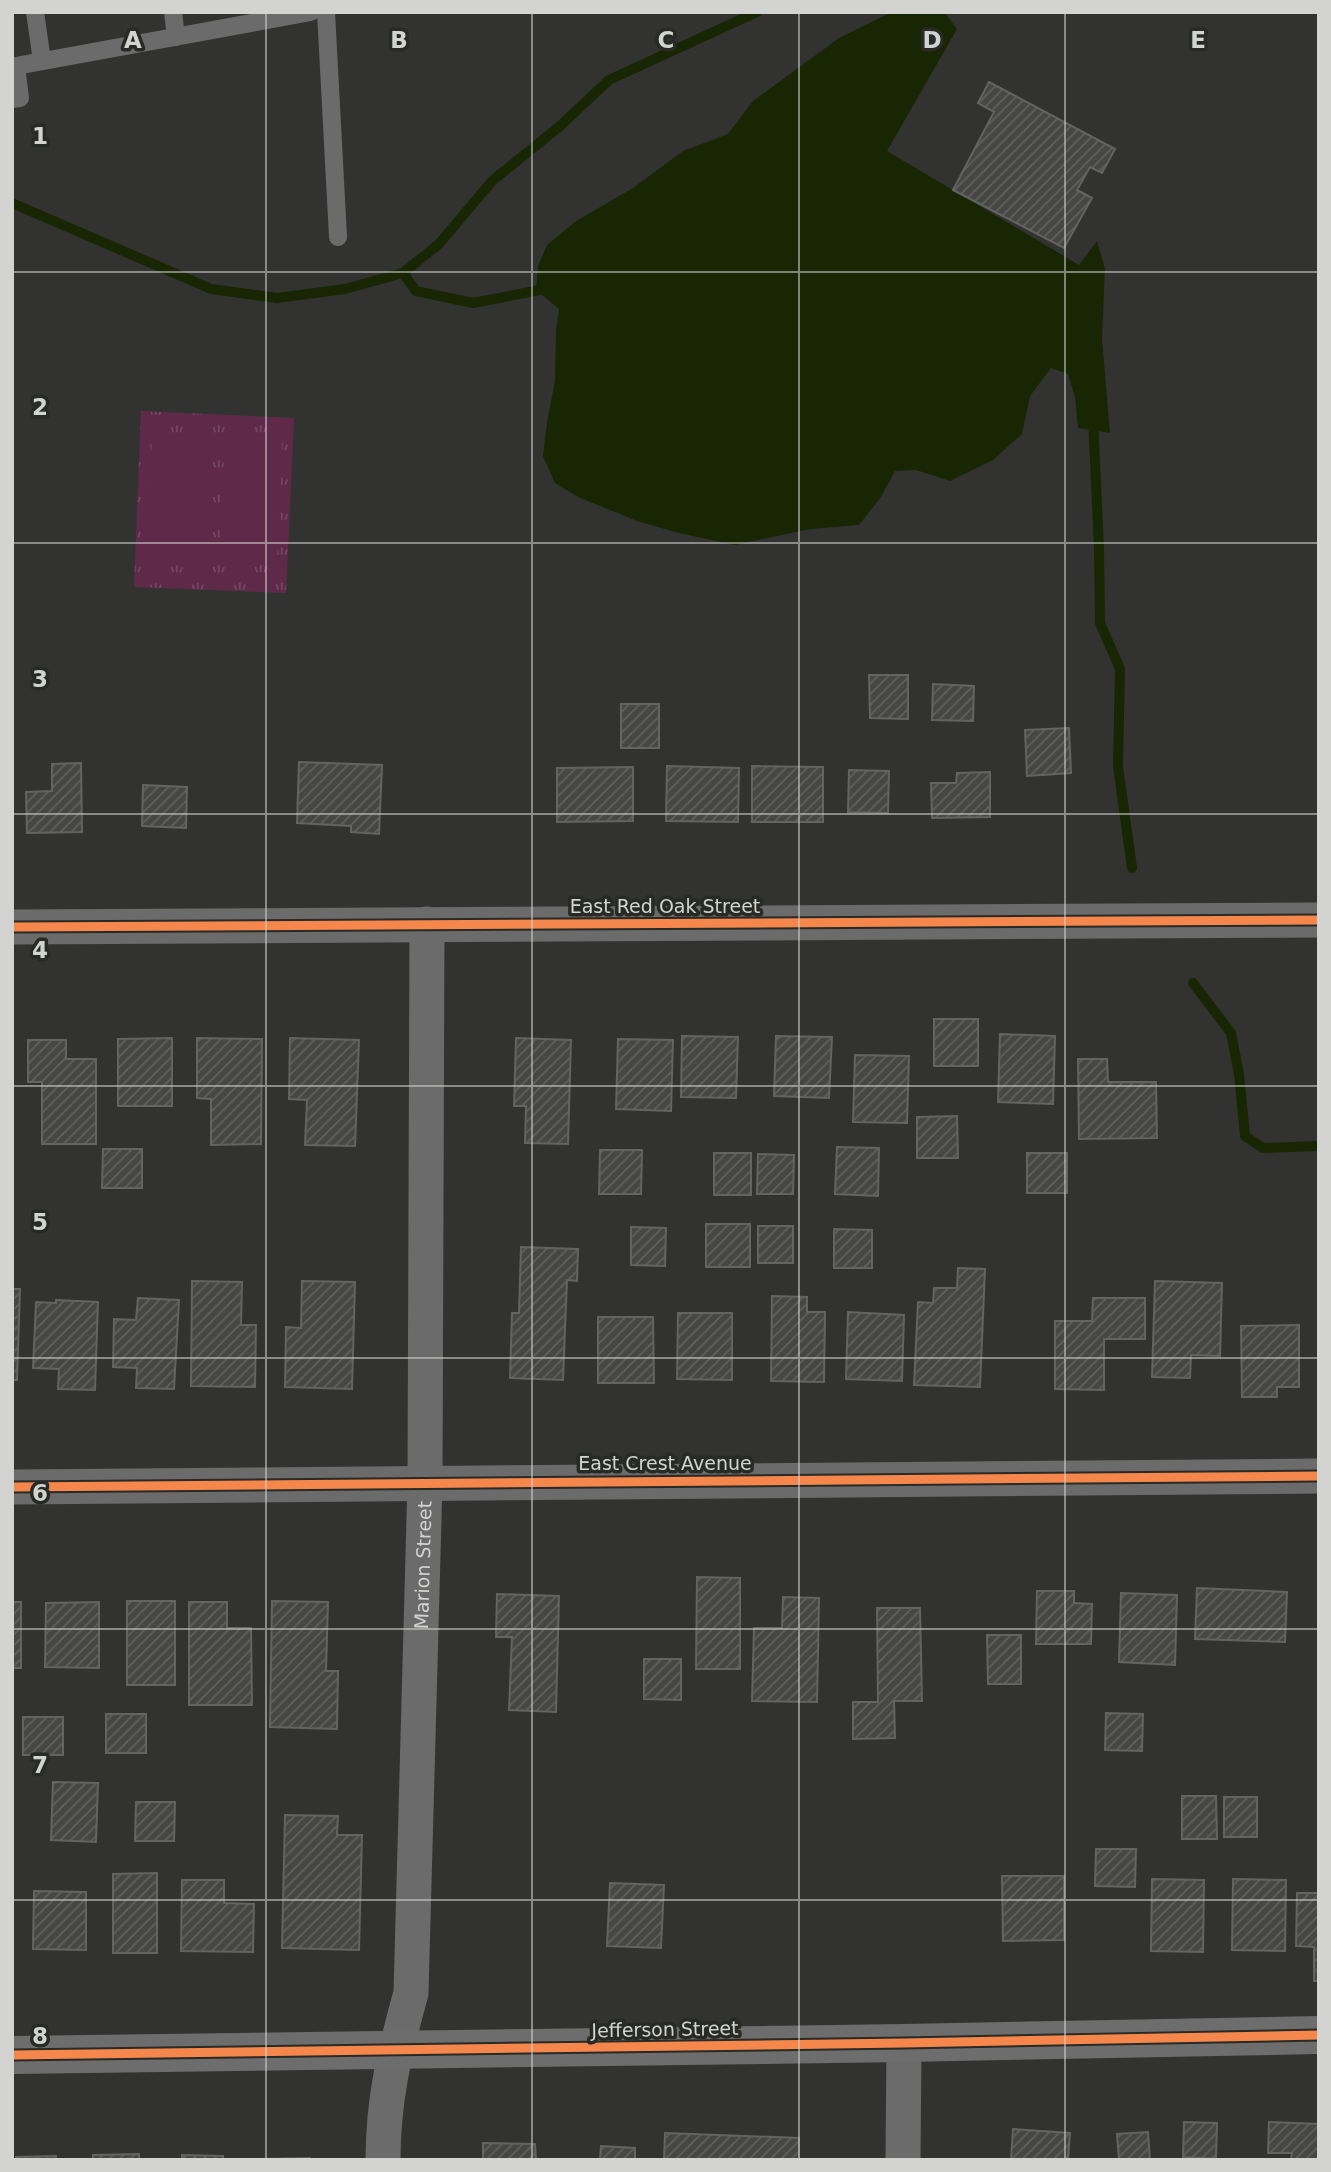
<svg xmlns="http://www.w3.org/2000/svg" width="1331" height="2172" font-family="'DejaVu Sans',sans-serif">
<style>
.grass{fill:url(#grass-tufts)}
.garden{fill:#5f2a49}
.water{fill:#192604}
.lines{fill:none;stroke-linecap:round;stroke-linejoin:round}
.stream{stroke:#192604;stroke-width:10}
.building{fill:url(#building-hatch);stroke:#636362;stroke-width:2}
.lane{stroke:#6c6b6b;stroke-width:18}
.street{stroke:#6c6b6b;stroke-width:35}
.secondary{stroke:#6e6d6d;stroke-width:38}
.cycleway-casing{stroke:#282a26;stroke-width:13}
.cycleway{stroke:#f5874c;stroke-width:9}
.grid{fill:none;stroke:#d3d4d1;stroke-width:2;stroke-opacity:0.55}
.labels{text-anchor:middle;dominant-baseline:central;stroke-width:7;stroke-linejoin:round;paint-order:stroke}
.street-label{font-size:19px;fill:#d3d4d1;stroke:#282a26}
.grid-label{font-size:23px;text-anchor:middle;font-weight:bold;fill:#d3d4d1;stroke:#282a26;stroke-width:7;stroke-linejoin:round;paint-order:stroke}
</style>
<defs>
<pattern id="grass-tufts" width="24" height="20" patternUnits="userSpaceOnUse" patternTransform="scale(1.75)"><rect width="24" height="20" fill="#5f2a49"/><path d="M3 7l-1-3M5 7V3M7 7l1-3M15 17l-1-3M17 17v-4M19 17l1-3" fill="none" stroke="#754862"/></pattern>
<pattern id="building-hatch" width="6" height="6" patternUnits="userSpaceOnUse" patternTransform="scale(1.75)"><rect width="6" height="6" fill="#464745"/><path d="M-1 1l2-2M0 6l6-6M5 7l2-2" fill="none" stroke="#60615f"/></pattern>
</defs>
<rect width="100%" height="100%" fill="#323331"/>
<path class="grass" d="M141 411 294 418 286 593 134 587Z"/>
<path class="garden" d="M152 436 209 438 204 561 147 559Z
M225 439 282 441 277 564 219 562Z"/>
<path class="water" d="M892 12H944L957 29 887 151 1079 265 1097 241 1105 269 1102 339 1110 433 1078 428 1075 397 1068 374 1051 368 1030 396 1022 434 993 460 950 481 916 470 895 471 881 497 859 525 810 529 735 545 679 533 637 521 578 497 555 483 543 456 547 422 555 381 556 330 559 309 536 290 538 266 547 245 576 221 633 188 683 151 728 134 753 101 839 38Z"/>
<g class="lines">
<path class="stream" d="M12 203 211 289 277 298 345 289 403 273 416 291 473 303 550 288
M403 273 439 244 492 181 560 126 609 80 757 12
M1093 418 1099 548 1100 623 1120 669 1118 766 1132 868
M1193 983 1231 1033 1239 1074 1245 1136 1263 1148 1319 1146"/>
</g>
<path class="building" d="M989 82 1115 149 1102 173 1090 167 1077 190 1092 198 1064 248 953 190 994 112 978 103Z
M869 675H908V719L870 718Z
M933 684 974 686 973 721 932 720Z
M621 704H659V748H621Z
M1069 728 1071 773 1027 776 1025 730Z
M299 762 382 765 379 834 351 832V826L297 823Z
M81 763 82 832 27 833 26 792 52 791V764Z
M667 766 739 768 738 822 666 821Z
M752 766 823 767V822H752Z
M633 767V821L557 822V768Z
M849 770 889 771 888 813 848 812Z
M990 772V817L932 818 931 783H956L957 773Z
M143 785 187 787 186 828 142 826Z
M934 1019H978V1066H934Z
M1000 1034 1055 1036 1053 1104 998 1102Z
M682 1036 738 1037 736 1098 681 1097Z
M776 1036 832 1037 829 1098 774 1096Z
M172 1038V1106H118V1039Z
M197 1038 262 1039 261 1144 211 1145V1099L197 1098Z
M290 1038 359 1040 355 1146 305 1145 307 1100 289 1099Z
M516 1038 571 1040 568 1144 525 1143 526 1106H514Z
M618 1039 673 1040 671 1111 616 1109Z
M28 1040H66V1059H96V1144H42V1082H28Z
M855 1055 909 1056 907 1123 853 1122Z
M1078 1059H1107L1108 1082H1156L1157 1138 1079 1139Z
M957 1116 958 1158H917V1117Z
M837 1147 879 1148 878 1196 835 1194Z
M103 1149H142V1188H102Z
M600 1150H642L641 1194H599Z
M714 1153H751V1195H714Z
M1027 1153H1067V1193H1027Z
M758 1154 794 1155 793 1194H757Z
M706 1224H750V1267H706Z
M758 1226H793V1263H758Z
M631 1227 666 1228 665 1266 631 1265Z
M834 1229 872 1230V1268H834Z
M521 1247 578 1249 577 1281 567 1280 563 1380 510 1378 512 1313H519Z
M958 1268 985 1269 980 1387 914 1385 918 1302 933 1303 934 1288H957Z
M192 1281 242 1282 241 1325H256L255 1387 191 1386Z
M302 1281 355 1282 352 1389 285 1387 286 1327 301 1328Z
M1155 1281 1222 1283 1220 1356 1191 1355 1190 1378 1152 1377Z
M12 1289H20L17 1380H12Z
M772 1296 807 1297V1312H825L824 1382 771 1381Z
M138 1298 179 1300 174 1389 136 1388 137 1368 113 1367 114 1319 136 1320Z
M1093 1298H1145V1339H1104V1390L1055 1389V1321H1092Z
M56 1300 98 1302 95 1390 58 1389 59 1369 33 1368 36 1302 56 1303Z
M848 1312 904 1315 902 1381 846 1379Z
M678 1313H732V1380L677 1379Z
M598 1317H653L654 1383H598Z
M1299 1325V1387H1277V1397H1242L1241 1326Z
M697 1577 740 1578V1669H696Z
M1197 1588 1287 1592 1285 1642 1195 1639Z
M1037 1591H1074V1603L1092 1604 1091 1644H1036Z
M1121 1593 1177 1595 1175 1665 1119 1662Z
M497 1594 559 1596 556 1712 509 1710 512 1637H496Z
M783 1597 819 1598 817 1702 752 1701 754 1628H782Z
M127 1601H175V1685H127Z
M272 1601 328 1602 326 1671H338L337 1729 270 1727Z
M12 1602H21V1668H12Z
M99 1602V1668L45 1667 46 1603Z
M189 1602H227V1628H251L252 1705H189Z
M877 1608H920L922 1701H894L895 1738 853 1739V1702H878Z
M987 1635H1021V1684H988Z
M644 1659H681V1700L644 1699Z
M1106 1713 1143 1714 1142 1751 1105 1750Z
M106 1714H146V1753H106Z
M23 1717H63V1755H23Z
M53 1782 98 1783 96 1842 51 1840Z
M1182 1796H1216L1217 1839H1182Z
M1224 1797H1257V1837H1224Z
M136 1802H175L174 1841H135Z
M285 1815 338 1816 337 1835H362L359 1950 282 1948Z
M1096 1849H1136L1135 1887 1095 1886Z
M157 1873V1953H113V1874Z
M1002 1876H1064V1940L1003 1941Z
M1152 1879 1204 1880 1203 1952 1151 1951Z
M1233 1879 1286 1880 1285 1951 1232 1950Z
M182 1880H224V1903L254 1904 253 1952 181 1951Z
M610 1883 664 1885 661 1948 607 1946Z
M34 1891 86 1892V1950L33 1949Z
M1297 1893H1319V1981H1314V1947L1296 1946Z
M1184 2122 1217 2123 1216 2159 1183 2157Z
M1269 2122 1319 2124V2160H1291L1292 2153H1268Z
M1013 2129 1070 2133 1068 2160H1011Z
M1148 2132 1150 2160H1119L1117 2134Z
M665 2133 799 2138V2160H664Z
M483 2143 535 2144 536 2160H483Z
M601 2146 635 2148V2160H600Z
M139 2154V2160H93V2155Z
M182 2155 223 2156V2160H182Z
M56 2156V2160H16V2157Z
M310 2158V2160H262V2159Z"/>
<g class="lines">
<path class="lane" d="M35 12 42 61
M173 12 176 37
M326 12 338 237
M12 99 20 98 16 66 311 12"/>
<g class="street">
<path d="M12 927 1319 920"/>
<path d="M12 1487 1319 1476"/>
<path id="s1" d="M383 2160C383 2098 395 2051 411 1993L425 1482 427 924"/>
<path d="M903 2160 904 2043"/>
</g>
<path class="secondary" d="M12 2055 904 2043 1319 2035"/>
<g class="cycleway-casing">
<path id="cycleway" d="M12 927 1319 920
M12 1487 1319 1476
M12 2055 904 2043 1319 2035"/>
</g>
<use href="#cycleway" class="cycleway"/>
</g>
<path class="grid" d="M266 12V2160M532 12V2160M799 12V2160M1065 12V2160M12 272H1319M12 543H1319M12 814H1319M12 1086H1319M12 1358H1319M12 1629H1319M12 1900H1319"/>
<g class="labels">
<g class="street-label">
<text x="665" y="906">East Red Oak Street</text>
<text x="665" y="1463">East Crest Avenue</text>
<text stroke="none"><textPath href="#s1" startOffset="598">Marion Street</textPath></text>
<text transform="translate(665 2029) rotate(-1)">Jefferson Street</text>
</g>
</g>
<g class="grid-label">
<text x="133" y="48">A</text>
<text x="399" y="48">B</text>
<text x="666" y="48">C</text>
<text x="932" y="48">D</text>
<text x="1198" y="48">E</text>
<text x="40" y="144">1</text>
<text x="40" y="415">2</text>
<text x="40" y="687">3</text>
<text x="40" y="958">4</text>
<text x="40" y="1230">5</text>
<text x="40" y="1501">6</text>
<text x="40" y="1773">7</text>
<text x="40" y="2044">8</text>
</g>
<rect width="1331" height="2172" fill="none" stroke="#d3d4d1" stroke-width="28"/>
</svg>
